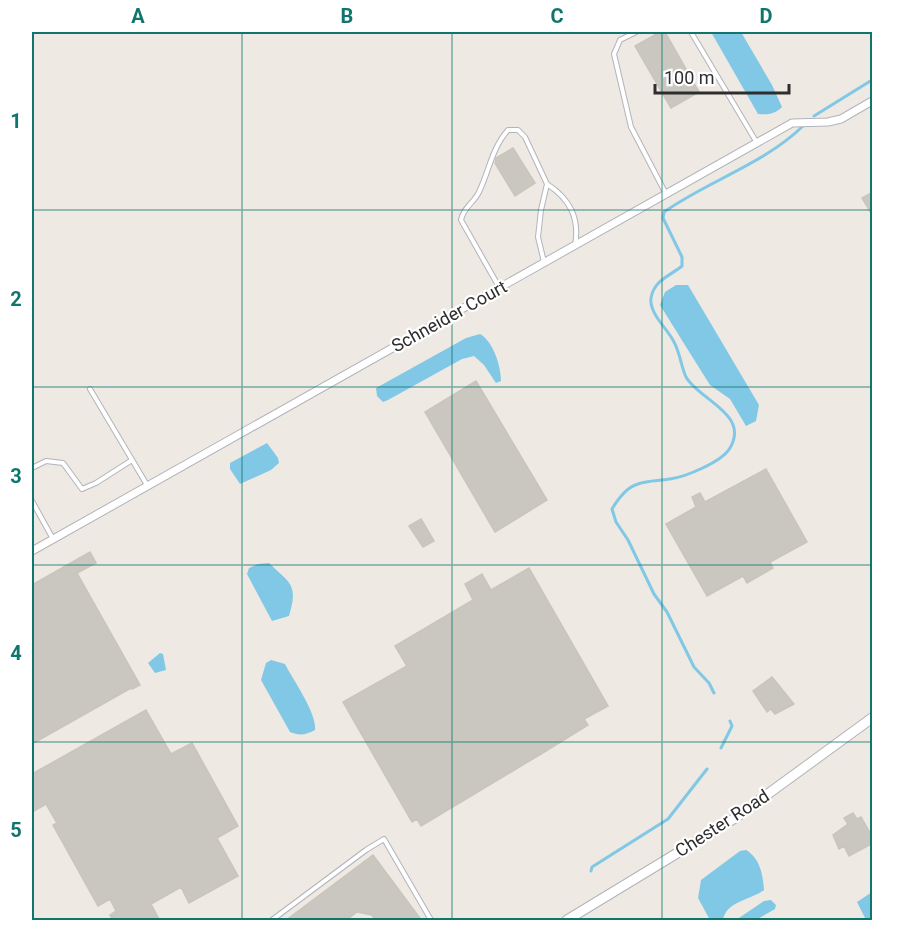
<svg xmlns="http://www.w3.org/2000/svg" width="904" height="952" font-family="Roboto,sans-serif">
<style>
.water{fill:#80c8e5}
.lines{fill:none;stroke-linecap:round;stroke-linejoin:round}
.stream{stroke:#80c8e5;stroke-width:3}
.building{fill:#cac7c0;stroke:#c9c5bb;stroke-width:1.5}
.service-casing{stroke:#b2b4bc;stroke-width:6}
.minor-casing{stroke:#b2b4bc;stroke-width:9}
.tertiary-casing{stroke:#b2b4bc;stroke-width:11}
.service{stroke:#fff;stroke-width:4}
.minor{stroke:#fff;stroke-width:7}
.tertiary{stroke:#fff;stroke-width:9}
.grid{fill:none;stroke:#0f766e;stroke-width:1.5;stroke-opacity:0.55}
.labels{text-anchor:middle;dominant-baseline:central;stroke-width:4.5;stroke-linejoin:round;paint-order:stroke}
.street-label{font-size:18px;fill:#2e2e2e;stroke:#fff}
.neatline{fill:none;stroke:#0f766e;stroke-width:2}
.grid-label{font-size:20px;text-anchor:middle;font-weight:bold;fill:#0f766e}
</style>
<rect width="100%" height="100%" fill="#eee9e2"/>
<path class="water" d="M711 32H741L772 85 782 107C775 114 768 115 758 114Z
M676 285H688L759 405 756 421 746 426 730 399 710 385 703 374 660 305 665 292Z
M480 334C493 341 501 366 501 381L496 383 484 365 474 356 462 359 388 400 383 402 377 396 376 388 466 338Z
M267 443 278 458 279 463 271 470 240 484 230 469V463Z
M269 563C289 583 299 583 289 616L272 621 247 574 249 568 258 564Z
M160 653 163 654 166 670 155 673 148 663Z
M271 660 285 664C293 680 317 713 315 730 306 735 299 736 290 732L261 680 266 663Z
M746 850C760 858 763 875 764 890 751 900 726 901 723 920H710L698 898 701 880 740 851Z
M872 892V920H866L857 902Z
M771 900 776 905 775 909 756 920H736L764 901Z"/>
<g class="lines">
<path class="stream" d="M814 116 872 80
M714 693 709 683 694 667 667 612 654 594 628 540 616 522 612 509C618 499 627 487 638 484 648 480 659 481 670 479 685 477 722 462 730 448 750 414 699 400 686 377 681 366 680 353 674 342 668 329 649 314 651 298 654 280 670 276 682 266V257L663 218 664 212C708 181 764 164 803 126
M721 748 732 726 730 721
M591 871 592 867 668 819 707 769"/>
</g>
<path class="building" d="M660 32H665L699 92 671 108 635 46Z
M513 148 535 183 515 196 495 163 496 158Z
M873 192V216L862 198Z
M476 381 547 500 495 532 425 412Z
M766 469 807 542 770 562 773 568 747 583 743 576 707 596 666 524 696 507 692 497 700 493 705 502Z
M421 519 434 541 423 547 409 526Z
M90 552 96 563 77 573 140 685 132 689 131 688 32 744V585Z
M529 568 608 706 584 719 588 725 541 754 421 826 417 819 412 822 343 702 407 666 395 646 473 600 465 584 482 574 491 590Z
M772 677 794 704 775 714 771 709 767 712 753 691Z
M146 710 171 754 192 743 238 826 217 838 238 876 189 903 181 887 151 904 160 921H113L110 915 116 911 110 899 98 906 53 825 57 823 46 804 34 811 32 806V774Z
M853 813 857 819 861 817 873 838V843L849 856 844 846 839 849 833 835 848 824 844 818Z
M373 855 422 921H376L372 915 357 912 345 921H285Z"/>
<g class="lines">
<g class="service-casing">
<path id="service" d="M636 32 620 40 614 54 631 127 666 194
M691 32 757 143
M547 184C570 199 580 218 575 246
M499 287 461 220C464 206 474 203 479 192 489 171 492 148 508 130H518L525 137 547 184 541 210 538 237 544 262
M90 389 147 485
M32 468 46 461 63 463 82 489 96 483 132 460
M32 501 53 539
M272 920 366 850 384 839 431 920"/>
</g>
<g class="minor-casing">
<path id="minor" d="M32 551 792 123 828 122 841 119 872 101"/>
</g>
<g class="tertiary-casing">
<path id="tertiary" d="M567 920 735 818 872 718"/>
</g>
<use href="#service" class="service"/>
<use href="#minor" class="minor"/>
<use href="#tertiary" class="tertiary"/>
</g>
<path class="grid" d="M242 32V920M452 32V920M662 32V920M32 210H872M32 387H872M32 565H872M32 742H872"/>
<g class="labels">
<g class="street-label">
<text transform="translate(449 316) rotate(-29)">Schneider Court</text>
<text transform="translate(722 823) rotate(-33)">Chester Road</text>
</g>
</g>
<rect width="904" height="952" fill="none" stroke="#ffffff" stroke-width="66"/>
<path d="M655 84v9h134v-9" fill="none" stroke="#2e2e2e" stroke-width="3"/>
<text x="664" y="84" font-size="18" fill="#2e2e2e" stroke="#ffffff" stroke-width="4.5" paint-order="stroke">100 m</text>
<rect x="33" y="33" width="838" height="886" class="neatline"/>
<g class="grid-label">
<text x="138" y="23">A</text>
<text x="347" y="23">B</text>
<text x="557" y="23">C</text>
<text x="766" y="23">D</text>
<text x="16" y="128">1</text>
<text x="16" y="306">2</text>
<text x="16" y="483">3</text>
<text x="16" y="660">4</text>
<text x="16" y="837">5</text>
</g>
</svg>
